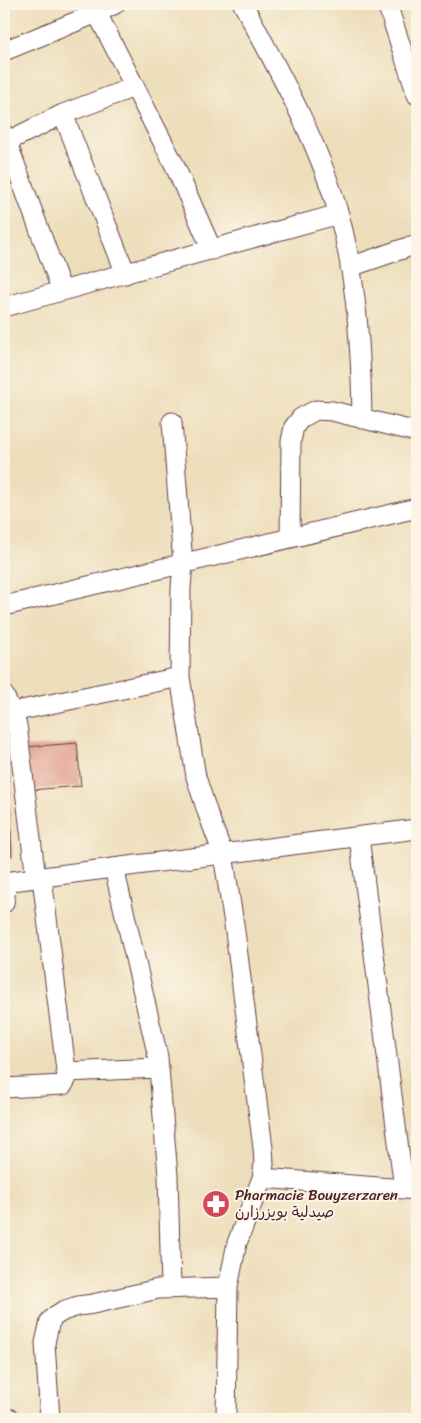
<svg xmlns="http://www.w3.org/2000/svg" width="421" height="1423" font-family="Sriracha,'Playpen Sans Arabic',sans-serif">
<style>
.building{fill:#db8f80}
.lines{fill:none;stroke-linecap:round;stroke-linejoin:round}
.street-casing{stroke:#623c41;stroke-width:21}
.street{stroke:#fff;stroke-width:19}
.labels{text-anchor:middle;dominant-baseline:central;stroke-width:4;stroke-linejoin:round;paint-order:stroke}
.poi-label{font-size:15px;fill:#4a1f2b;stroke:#fcf5e5;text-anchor:start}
</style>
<rect width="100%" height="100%" fill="#fcf5e5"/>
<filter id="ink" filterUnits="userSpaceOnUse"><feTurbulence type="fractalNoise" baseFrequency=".02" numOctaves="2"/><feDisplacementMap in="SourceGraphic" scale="10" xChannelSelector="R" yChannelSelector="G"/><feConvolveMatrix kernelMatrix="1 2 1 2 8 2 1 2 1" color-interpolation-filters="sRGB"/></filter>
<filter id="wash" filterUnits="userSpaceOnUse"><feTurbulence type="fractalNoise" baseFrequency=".0096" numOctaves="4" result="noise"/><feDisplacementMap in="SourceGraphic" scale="20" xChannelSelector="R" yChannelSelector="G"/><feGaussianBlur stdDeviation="1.12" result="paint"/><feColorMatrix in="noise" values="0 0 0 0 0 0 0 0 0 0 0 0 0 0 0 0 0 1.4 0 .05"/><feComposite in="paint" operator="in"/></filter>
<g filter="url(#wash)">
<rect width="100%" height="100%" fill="#eddebb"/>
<g id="blocks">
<path class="building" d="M77 743 81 786 30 790 26 747Z
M4 752H7L12 856H4Z"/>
</g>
</g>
<g filter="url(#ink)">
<use href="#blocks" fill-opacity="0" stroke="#623c41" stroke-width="1"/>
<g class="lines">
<g class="street-casing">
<path id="street" d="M243 4C279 72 318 140 339 215 357 280 361 351 362 419
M387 4 417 95
M97 13 174 164 212 250
M4 51 97 13 115 4
M63 114 126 274
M4 134 62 291
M4 143 63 114 134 87
M350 267 417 244
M4 307 339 214
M172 422 183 564 181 588 180 677 196 777 208 814 223 854 234 924 263 1148 264 1164 262 1178 237 1243 228 1287 226 1419
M290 538 291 441 294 427 301 418 316 410 332 411 417 432
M4 606 417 508
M4 695 17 725 36 879
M12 712 180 677
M359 837 404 1189
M114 868 158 1057 168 1176 171 1288
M4 882 417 829
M4 903 7 882
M66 1072 158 1068
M4 1088 63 1085 67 1078 42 878
M262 1178 417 1190
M4 1418 11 1419
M50 1419 45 1343 50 1321 55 1316 63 1311 78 1306 93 1304 158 1289 228 1287"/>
</g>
<use href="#street" class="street"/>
</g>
</g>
<defs>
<g id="pharmacy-disc" transform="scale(1.4375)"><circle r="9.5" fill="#d1495b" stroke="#fcf5e5"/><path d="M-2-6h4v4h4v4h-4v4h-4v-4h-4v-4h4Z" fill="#fff"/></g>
</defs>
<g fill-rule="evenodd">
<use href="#pharmacy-disc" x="216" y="1204"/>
</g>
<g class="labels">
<g class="poi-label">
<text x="235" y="1195">Pharmacie Bouyzerzaren<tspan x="235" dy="17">صيدلية بويزرزارن</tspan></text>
</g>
</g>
<rect width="421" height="1423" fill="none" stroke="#fcf5e5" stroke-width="20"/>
</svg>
